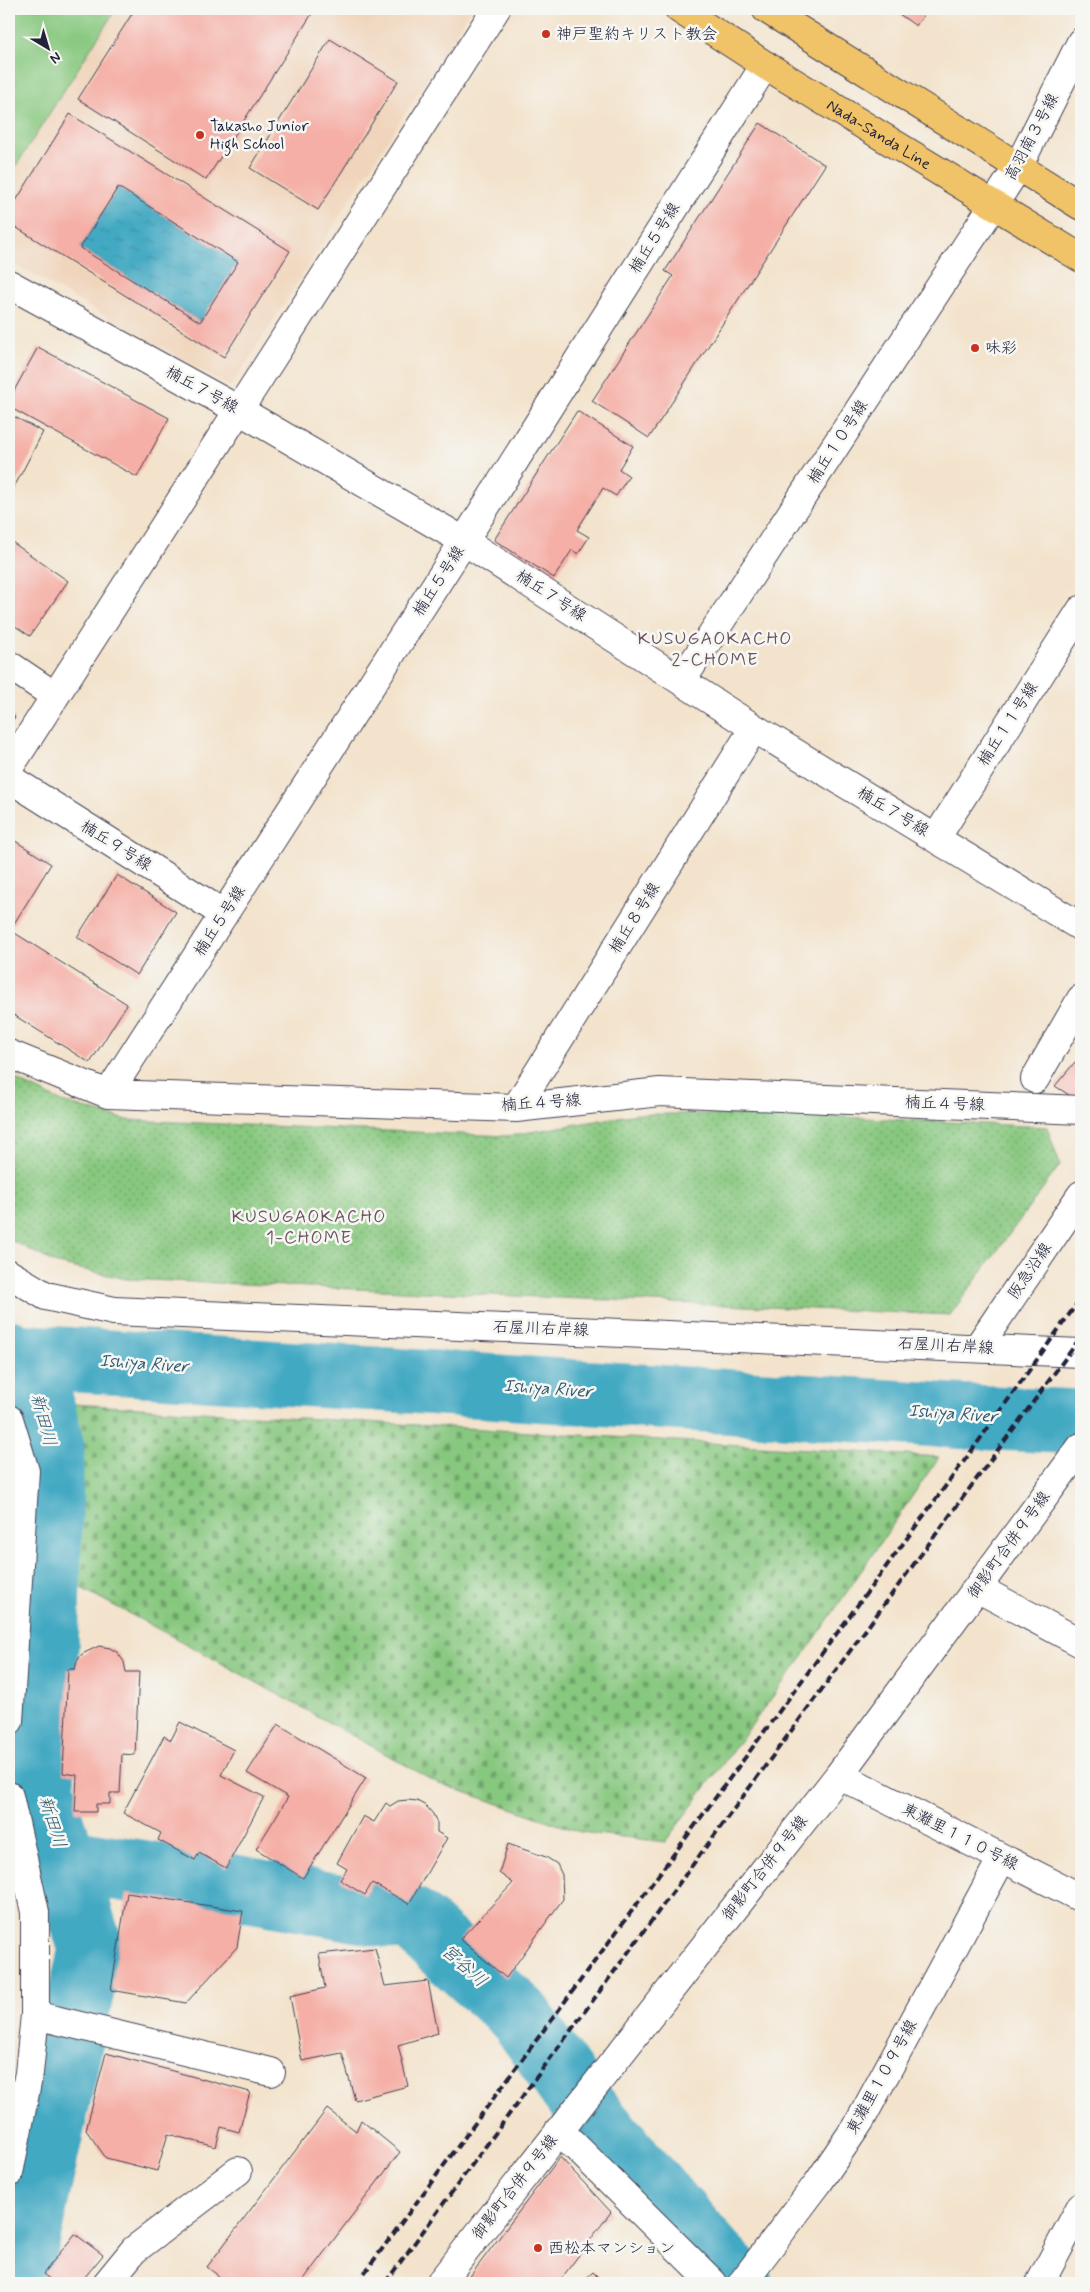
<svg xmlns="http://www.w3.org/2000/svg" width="1090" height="2292" font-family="Mynerve,'Klee One',sans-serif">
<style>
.built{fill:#f0d5bc}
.green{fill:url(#green-dots);stroke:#54755d}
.cemetery{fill:url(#cemetery-stones);stroke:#54755d}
.pitch{fill:#87c87f;stroke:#54755d}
.water{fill:url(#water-ripples);stroke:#32667f}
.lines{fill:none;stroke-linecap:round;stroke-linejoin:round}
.river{stroke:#43a9c3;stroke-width:65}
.building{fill:#f5afa6;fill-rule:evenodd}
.minor-casing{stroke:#413f51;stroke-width:30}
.major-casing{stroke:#413f51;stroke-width:30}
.minor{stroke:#fff;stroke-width:28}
.major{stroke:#f1c369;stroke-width:28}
.rail{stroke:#22223b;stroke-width:4;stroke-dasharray:8 4;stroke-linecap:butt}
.poi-dot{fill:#c8321e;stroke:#f6f6f2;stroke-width:2}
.labels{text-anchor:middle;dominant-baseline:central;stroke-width:5;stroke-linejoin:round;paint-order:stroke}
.poi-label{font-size:16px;fill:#22223b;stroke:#f6f6f2;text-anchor:start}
.street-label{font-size:16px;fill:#22223b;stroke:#f6f6f2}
.neighbourhood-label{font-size:18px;letter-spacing:1px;fill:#6c5360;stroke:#f6f6f2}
.water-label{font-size:18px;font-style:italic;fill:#2f5871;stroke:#f6f6f2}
</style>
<defs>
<pattern id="green-dots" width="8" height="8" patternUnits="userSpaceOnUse" patternTransform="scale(1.25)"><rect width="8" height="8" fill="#87c87f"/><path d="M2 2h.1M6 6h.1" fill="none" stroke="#6ea269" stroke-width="1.8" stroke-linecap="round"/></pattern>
<pattern id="cemetery-stones" width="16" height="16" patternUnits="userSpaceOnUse" patternTransform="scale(1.25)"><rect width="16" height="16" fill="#87c87f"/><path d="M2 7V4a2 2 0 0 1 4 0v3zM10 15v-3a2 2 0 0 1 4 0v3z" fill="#6ea269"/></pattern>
<pattern id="water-ripples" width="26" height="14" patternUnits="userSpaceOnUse" patternTransform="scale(1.25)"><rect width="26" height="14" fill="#43a9c3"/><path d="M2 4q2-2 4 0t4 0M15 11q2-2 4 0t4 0" fill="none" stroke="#3889a0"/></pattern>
</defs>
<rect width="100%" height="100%" fill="#f6f6f2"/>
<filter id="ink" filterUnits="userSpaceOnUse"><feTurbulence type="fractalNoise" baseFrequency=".02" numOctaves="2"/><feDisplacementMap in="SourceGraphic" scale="10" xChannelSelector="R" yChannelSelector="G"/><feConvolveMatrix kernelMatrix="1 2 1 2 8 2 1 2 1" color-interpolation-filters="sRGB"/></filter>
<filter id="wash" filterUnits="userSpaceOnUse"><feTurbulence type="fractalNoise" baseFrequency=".0096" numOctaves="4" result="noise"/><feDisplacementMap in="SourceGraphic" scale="20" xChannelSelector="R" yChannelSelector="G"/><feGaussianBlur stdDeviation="1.12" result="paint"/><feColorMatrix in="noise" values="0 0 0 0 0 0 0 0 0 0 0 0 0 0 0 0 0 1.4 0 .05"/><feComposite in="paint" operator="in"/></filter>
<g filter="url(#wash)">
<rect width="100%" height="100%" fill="#f3e3cc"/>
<path class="built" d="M9 9H471L231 387 9 261Z"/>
<path class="green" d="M9 1076 62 1102 127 1120 507 1136 636 1114H782L1047 1127 1060 1165 950 1315 126 1279 57 1264 9 1239Z"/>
<path class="cemetery" d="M57 1403 939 1457 808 1649 665 1842 580 1832 438 1783 203 1653 66 1580 65 1452Z"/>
<path class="pitch" d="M9 9H116L9 177Z"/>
<path class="water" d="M118 187 238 262 200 322 80 248Z"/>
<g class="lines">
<path class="river" d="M9 1352 15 1356 970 1417 1081 1422
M15 1356 40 1396 52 1448 42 1788 91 1949 18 2283
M65 1860 229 1886 413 1920 519 2015 587 2111 714 2257 740 2283"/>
</g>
<g id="blocks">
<path class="building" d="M135 9H315L206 180 78 99Z
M892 9H928L916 26Z
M330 39 398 81 318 210 250 168Z
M70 114 290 251 224 357 9 223V212ZM118 187 238 262 200 322 80 248Z
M760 123 825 165 649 438 592 401 673 276 665 271Z
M38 347 169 418 137 477 9 407V400Z
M577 411 633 446 619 469 629 476 616 496 603 488 577 530 589 537 578 554 572 550 554 578 494 540Z
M9 414 43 432 9 497Z
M9 540 68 581 30 636 9 622Z
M9 713 15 717 9 726Z
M9 837 51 864 10 930 127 1004 90 1063 9 1012Z
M117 875 176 912 137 975 77 937Z
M1075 1062 1081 1066V1099L1077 1100 1055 1086Z
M99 1646 110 1648 118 1653 124 1662 126 1672H139L135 1755 122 1754 120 1793H110V1804H96V1812H75L77 1775 63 1773 68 1669H75L77 1661 82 1654Z
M180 1722 234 1750 221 1775 264 1797 226 1868 199 1853 195 1860 158 1840 161 1833 123 1813 164 1736 171 1740Z
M278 1724 366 1778 303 1878 256 1849 288 1797 247 1773Z
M408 1800 417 1801 426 1806 433 1814 437 1823V1832L447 1838 409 1904 372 1883 365 1895 340 1880 347 1869 337 1863 363 1816 374 1822 386 1803 390 1806 398 1801Z
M508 1844 546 1857 557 1864 562 1875 563 1899 506 1978 460 1939 513 1883 499 1873Z
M127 1893 243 1911 237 1947 186 2003 111 1990Z
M375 1948 385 1986 428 1981 438 2033 398 2045 408 2086 355 2100 342 2053 302 2061 290 1996 325 1988 319 1954Z
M106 2053 250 2092 239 2132 221 2127 216 2147 168 2134 157 2171 106 2158 86 2130Z
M327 2109 356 2131 361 2120 400 2152 301 2283H228L207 2267Z
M560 2157 611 2212 558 2283H465Z
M75 2234 103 2255 80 2283H55L43 2274Z
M593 2272 604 2283H581Z"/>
</g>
</g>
<g filter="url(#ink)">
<use href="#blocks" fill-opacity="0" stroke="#413f51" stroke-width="1"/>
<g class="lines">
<g class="minor-casing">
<path id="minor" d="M9 284 237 409 464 541 754 728 1081 927
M9 665 55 696
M682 680 994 204 1018 167 1081 42
M9 768 496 9
M9 778 224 914
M936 838 1081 610
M9 1054 108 1094 516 1108 660 1092 1081 1110
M1035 1079 1081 999
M108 1094 464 541 765 65
M516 1108 754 728
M9 1274 46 1296 114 1311 1081 1353
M978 1347 1081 1195
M9 1419 25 1471 9 1721
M977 1588 1081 1643
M839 1775 1081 1898
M9 1796 35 1912V2015L29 2073 9 2173
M35 2015 271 2072
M559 2130 713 2283
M107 2283 134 2250 238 2171
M440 2283 839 1775 1081 1447
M742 2283 818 2183 860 2121 1002 1858
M1040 2283 1081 2206"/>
</g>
<g class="major-casing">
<g id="major">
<path id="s1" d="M679 9 765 65 1081 258"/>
<path d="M766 9 1081 206"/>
</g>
</g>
<use href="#minor" class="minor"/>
<use href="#major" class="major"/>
<path class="rail" d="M357 2283 970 1453 1081 1298
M385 2283 1081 1337"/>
</g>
</g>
<g class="poi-dot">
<circle cx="546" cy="34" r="5"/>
<circle cx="200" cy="135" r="5"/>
<circle cx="975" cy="348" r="5"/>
<circle cx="538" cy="2248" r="5"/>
</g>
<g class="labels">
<g class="poi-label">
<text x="556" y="34">神戸聖約キリスト教会</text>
<text x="210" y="126">Takasho Junior<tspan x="210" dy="18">High School</tspan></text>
<text x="985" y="348">味彩</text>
<text x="548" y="2248">西松本マンション</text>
</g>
<g class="street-label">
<text stroke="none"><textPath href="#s1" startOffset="236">Nada-Sanda Line</textPath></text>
<text transform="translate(1032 137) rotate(-62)">高羽南３号線</text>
<text transform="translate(655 238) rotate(-58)">楠丘５号線</text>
<text transform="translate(202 390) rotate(29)">楠丘７号線</text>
<text transform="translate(838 442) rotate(-57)">楠丘１０号線</text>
<text transform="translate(439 581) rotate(-57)">楠丘５号線</text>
<text transform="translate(551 596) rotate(33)">楠丘７号線</text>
<text transform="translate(1008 724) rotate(-57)">楠丘１１号線</text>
<text transform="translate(893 812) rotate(31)">楠丘７号線</text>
<text transform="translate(116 846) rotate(32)">楠丘９号線</text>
<text transform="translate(635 918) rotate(-58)">楠丘８号線</text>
<text transform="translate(220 921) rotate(-57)">楠丘５号線</text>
<text transform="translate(541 1103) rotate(-4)">楠丘４号線</text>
<text transform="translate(945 1104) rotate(2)">楠丘４号線</text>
<text transform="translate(1030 1271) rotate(-56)">阪急沿線</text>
<text transform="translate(541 1329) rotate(2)">石屋川右岸線</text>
<text transform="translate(946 1346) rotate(3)">石屋川右岸線</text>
<text transform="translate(1009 1545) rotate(-54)">御影町合併９号線</text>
<text transform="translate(960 1837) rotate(27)">東灘里１１０号線</text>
<text transform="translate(765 1868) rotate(-52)">御影町合併９号線</text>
<text transform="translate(882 2077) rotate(-61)">東灘里１０９号線</text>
<text transform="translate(515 2187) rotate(-52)">御影町合併９号線</text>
</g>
<g class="neighbourhood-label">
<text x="715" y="639">KUSUGAOKACHO<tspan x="715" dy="21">2-CHOME</tspan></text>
<text x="309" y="1217">KUSUGAOKACHO<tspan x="309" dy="21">1-CHOME</tspan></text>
</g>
<g class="water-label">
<text transform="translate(144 1364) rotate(4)">Ishiya River</text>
<text transform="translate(548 1389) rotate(4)">Ishiya River</text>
<text transform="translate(953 1414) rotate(4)">Ishiya River</text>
<text transform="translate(43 1420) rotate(75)">新田川</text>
<text transform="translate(52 1822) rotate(73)">新田川</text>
<text transform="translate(464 1966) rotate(42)">宮谷川</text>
</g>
</g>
<rect width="1090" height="2292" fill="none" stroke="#f6f6f2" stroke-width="30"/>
<g transform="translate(48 48) rotate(142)" stroke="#f6f6f2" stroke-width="4" paint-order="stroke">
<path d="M0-4L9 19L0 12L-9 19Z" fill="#22223b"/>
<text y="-8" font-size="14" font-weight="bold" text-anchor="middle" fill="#22223b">N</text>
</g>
</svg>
